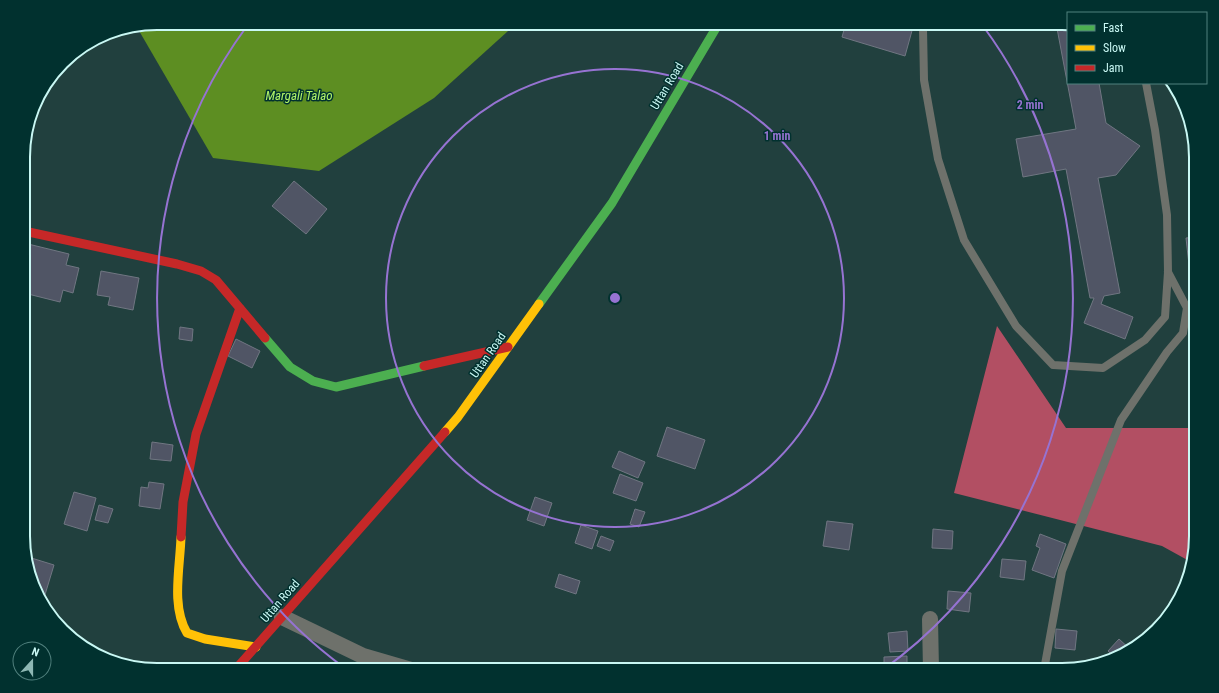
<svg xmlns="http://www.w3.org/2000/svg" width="1219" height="693" font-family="'Roboto Condensed',sans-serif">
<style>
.forest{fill:#b24f63}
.water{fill:#5d8e22}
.building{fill:#505565;stroke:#707682}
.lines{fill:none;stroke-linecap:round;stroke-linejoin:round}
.lane{stroke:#6e716b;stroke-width:8}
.street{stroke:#6e716b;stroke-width:16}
.fast{stroke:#4caf50;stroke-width:9}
.slow{stroke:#ffc107;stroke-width:9}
.jam{stroke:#c62828;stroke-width:9}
.ring{fill:none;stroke:#9673d2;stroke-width:2}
.labels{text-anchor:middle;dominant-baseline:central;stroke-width:3;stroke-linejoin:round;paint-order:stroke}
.street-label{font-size:12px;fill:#c9f8f4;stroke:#01312f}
.water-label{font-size:13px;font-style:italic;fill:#b1f469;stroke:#01312f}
.rim{fill:none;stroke:#c9f8f4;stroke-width:2}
.centre{fill:#9673d2;stroke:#01312f;stroke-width:2}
.ring-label{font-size:12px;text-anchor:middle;font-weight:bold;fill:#9673d2;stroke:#01312f;stroke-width:3;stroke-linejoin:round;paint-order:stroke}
</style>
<rect width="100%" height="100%" fill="#21403e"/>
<path class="forest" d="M997 326 1066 428H1193L1196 423V545L1191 562 1162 546 954 493Z"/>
<path class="water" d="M157 23H517L434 98 319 171 213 158 138 29V27Z"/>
<path class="building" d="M846 23H900L913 27 905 56 842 37Z
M1056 23 1068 24V83H1099L1106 123 1140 146 1116 175 1098 178 1120 293 1104 296 1101 304 1133 317 1125 339 1084 323 1094 298H1090L1066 169 1023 177 1016 139 1076 129Z
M294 181 327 209 306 234 272 206Z
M1196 237V264L1189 265 1186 238Z
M24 243 69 254 66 265 79 268 73 293 63 290 60 302 24 293Z
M1195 267H1196V318H1195Z
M101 271 139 278 133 310 108 305 110 297 97 295Z
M180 327 193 329 192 341 179 339Z
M236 339 260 351 252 368 228 356Z
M667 427 705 440 695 469 657 456Z
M152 442 173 445 171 461 150 459Z
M619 451 645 462 638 478 612 467Z
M620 474 643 483 636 501 613 493Z
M149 482 164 484 160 509 139 506 141 487 148 488Z
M74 492 96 498 87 531 64 524Z
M535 497 552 503 544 526 527 520Z
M99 505 113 509 108 523 95 520Z
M635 509 645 512 639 527 630 524Z
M827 521 853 524 849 550 823 546Z
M581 525 598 531 592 549 575 543Z
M933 529 953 531 952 549 932 548Z
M1040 534 1066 544 1054 578 1032 570 1040 548 1036 546Z
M601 536 614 541 610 551 597 546Z
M25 556 54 565 44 598 41 597Z
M1002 559 1026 561 1024 580 1000 577Z
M559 574 580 581 576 594 555 587Z
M948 591 971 593 969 612 947 609Z
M1056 629 1077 631 1075 650 1055 648Z
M907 631 908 651 890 652 888 633Z
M1119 639 1131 650 1114 657 1108 651Z
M907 656V670H884V657Z"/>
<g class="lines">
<path class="lane" d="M926 23 923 29 924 80 938 159 964 240 1016 326 1053 365 1103 368 1145 340 1165 317 1168 272 1167 215 1155 130 1146 83
M1044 670 1062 571 1121 420 1167 352 1183 333 1187 308 1168 272"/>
<path class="street" d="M282 617 363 656 411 670
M930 619 931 670"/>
<path class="fast" d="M539 304 612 203 719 23
M265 338 290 367 313 381 336 387 424 366"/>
<path class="slow" d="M445 432 458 417 539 304
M181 537C180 568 171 606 187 633L205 639 256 647"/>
<path class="jam" d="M24 231 177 264 201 271 216 280 265 338
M424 366 508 347
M181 537 183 502 196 434 240 308
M235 670 445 432"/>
</g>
<g class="ring">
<circle cx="615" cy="298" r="229"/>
<path d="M346 669A458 458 0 0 1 247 26M983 26A458 458 0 0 1 884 669"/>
</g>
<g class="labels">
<g class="street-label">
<text transform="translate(667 86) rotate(-59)">Uttan Road</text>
<text transform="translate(488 355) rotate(-55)">Uttan Road</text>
<text transform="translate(280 601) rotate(-49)">Uttan Road</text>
</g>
<g class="water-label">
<text x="299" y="95">Margali Talao</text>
</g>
</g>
<path d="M0 0H1219V693H0ZM157 30H1062A127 127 0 0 1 1189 157V536A127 127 0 0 1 1062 663H157A127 127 0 0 1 30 536V157A127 127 0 0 1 157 30Z" fill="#01312f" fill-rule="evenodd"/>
<path class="rim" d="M157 30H1062A127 127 0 0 1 1189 157V536A127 127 0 0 1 1062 663H157A127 127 0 0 1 30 536V157A127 127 0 0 1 157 30Z"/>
<circle cx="615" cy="298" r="6" class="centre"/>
<g class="ring-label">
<text x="1030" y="109">2 min</text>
<text x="777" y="140">1 min</text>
</g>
<rect x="1067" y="12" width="140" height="72" fill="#01312f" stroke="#51817e"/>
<rect x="1075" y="25" width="20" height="6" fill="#4caf50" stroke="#51817e"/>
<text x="1103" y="32" font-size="12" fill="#c9f8f4">Fast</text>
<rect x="1075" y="45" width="20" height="6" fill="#ffc107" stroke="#51817e"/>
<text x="1103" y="52" font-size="12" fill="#c9f8f4">Slow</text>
<rect x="1075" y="65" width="20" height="6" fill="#c62828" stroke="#51817e"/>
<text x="1103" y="72" font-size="12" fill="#c9f8f4">Jam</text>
<g transform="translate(32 661) rotate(21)"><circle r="19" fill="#01312f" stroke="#51817e"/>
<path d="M0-3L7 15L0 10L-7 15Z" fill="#8eb8b4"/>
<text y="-6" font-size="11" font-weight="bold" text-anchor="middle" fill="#c9f8f4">N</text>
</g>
</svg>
